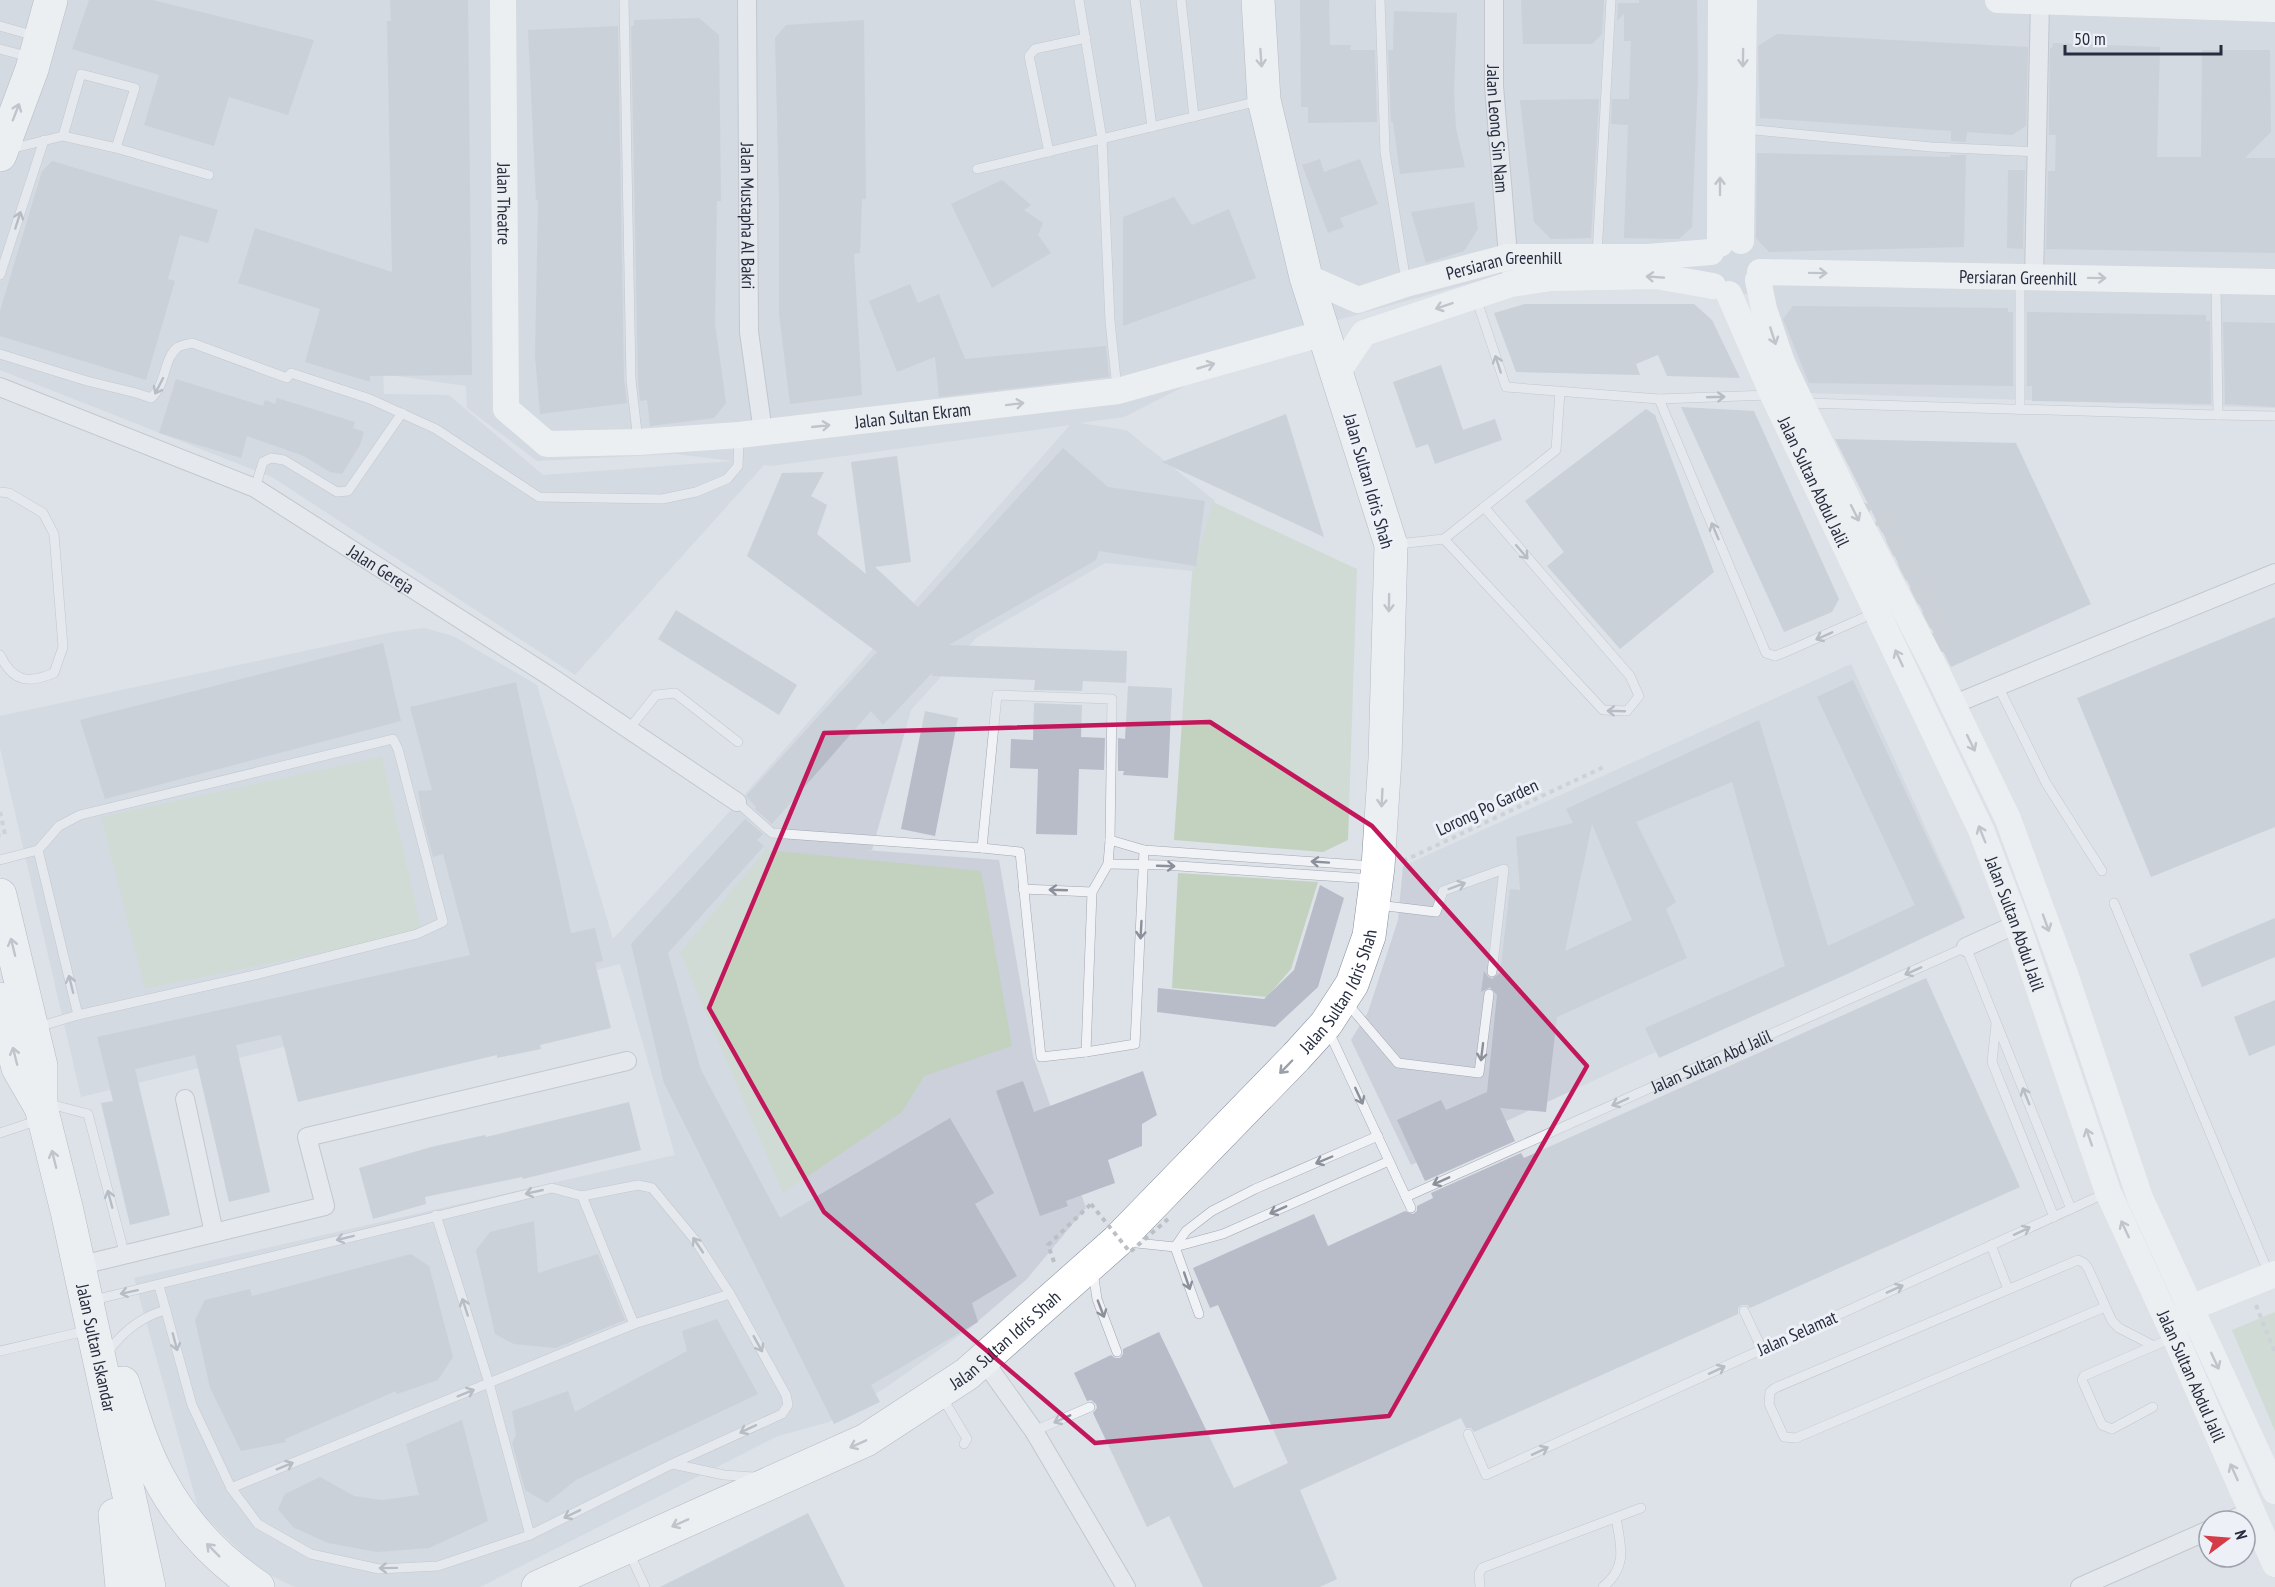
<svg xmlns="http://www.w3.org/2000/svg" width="2275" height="1587" font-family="'PT Sans Narrow',sans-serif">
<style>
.built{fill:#cbd0da;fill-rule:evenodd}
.green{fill:#c2d2be}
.building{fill:#b7bcc8;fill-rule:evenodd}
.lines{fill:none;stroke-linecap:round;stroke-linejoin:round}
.street-tunnel{stroke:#b8bdc6;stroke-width:18;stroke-dasharray:18 9;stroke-linecap:butt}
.lane-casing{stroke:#a2a7b2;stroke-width:10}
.street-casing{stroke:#a2a7b2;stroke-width:20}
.highway-casing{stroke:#848d9f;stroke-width:34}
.path{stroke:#bbbfc6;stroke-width:4;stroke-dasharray:4.5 4.5;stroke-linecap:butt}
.lane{stroke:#f0f2f6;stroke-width:9}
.street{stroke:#f0f2f6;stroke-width:18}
.secondary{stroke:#fff;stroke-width:26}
.highway{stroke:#fff;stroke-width:33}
.path-bridge{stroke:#bbbfc6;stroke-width:4;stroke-dasharray:4.5 4.5;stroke-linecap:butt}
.oneway{stroke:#9da0a9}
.oneway2{stroke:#8b909a}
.marked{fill:none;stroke:#c2185b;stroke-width:4.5;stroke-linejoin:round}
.labels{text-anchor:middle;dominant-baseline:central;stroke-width:6;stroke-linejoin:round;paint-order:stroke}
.street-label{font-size:18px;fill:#262d3f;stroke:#edf0f6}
</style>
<rect width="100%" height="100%" fill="#dde1e8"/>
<path class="built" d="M0 0H2275V408L1809 393 1770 296 1507 273 1287 334 1124 417 1079 423 1126 430 1215 501 1193 571 1105 563 976 638 911 710 872 850H865L999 860 1033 1056 1086 1208 1026 1280 970 1328 885 1388 829 1422 778 1436 480 1587H295L261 1571 199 1511 134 1278 675 1155 620 964 81 1097 0 748V716L393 632 424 628 453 636 537 685 613 939 731 810 1070 425 771 466 764 465 575 675 272 477 0 370ZM383 374 466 386 467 408 537 461 676 454 733 461 543 475 449 395 384 394Z
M1851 664 1963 910 1411 1165 1351 1040 1368 1012 1398 920 1403 866Z"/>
<path class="green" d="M1213 502 1357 569 1348 840 1323 852 1174 840 1192 573Z
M382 757 422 932 145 989 101 817Z
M766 850 981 871 1012 1046 924 1076 902 1112 783 1193 680 952Z
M1178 873 1318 882 1291 969 1267 997 1172 988Z
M2275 1312V1431L2232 1330Z"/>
<path class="building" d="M89 0H153L314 40 288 115 229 97 214 146 144 125 159 75 72 49Z
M390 0H468L472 375 370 376V382L305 362 320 309 238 283 255 228 392 272 387 21H391Z
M1300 0H1329L1330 45H1351L1350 50H1375L1377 122 1308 123V107H1301Z
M1521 0H1604L1602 34 1592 44H1523Z
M1639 0H1697L1698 76 1692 227 1679 239 1624 238 1628 125 1611 124 1612 99H1629L1631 41H1624V14L1617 21 1618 3H1639Z
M1394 11 1457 13 1454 92 1456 128 1465 167 1400 174 1393 122H1391L1388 50H1393Z
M699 18 719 35 721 201H717L715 324 726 403 714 418 650 426 647 400 640 401 638 380 631 26H634V20Z
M864 20 866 199H862L860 253 854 254 862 395 790 404 779 314V199L775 38 786 25Z
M618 26 624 380 627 403 540 414 535 356 538 200H536L528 30Z
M1777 34 2028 47 2026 126 2012 135 1967 132 1966 142 1951 141V131L1760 118 1758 46Z
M2053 43 2160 47 2157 157H2201L2202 50H2270L2271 132 2245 158H2275V253L2046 249 2048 171H2055L2056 135H2049V113L2050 48H2052Z
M1599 99 1591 238 1551 239 1534 222 1520 100Z
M1757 153 1950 157V155H1966L1964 247 1769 252 1756 238Z
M1320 159 1324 172 1360 159 1378 204 1340 218 1344 227 1328 233 1302 165Z
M52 161 218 210 208 243 180 235 168 279 175 281 146 380 0 336V311L42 171Z
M2008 170H2025L2023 249 2007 248Z
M1002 180 1031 205 1024 210 1043 223 1038 235 1051 253 992 288 951 204Z
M1174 197 1192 225 1229 209 1256 278 1123 326V217Z
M1474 202 1478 229 1464 251 1426 263 1411 212Z
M910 284 918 303 939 294 965 359 1106 346 1109 377 939 397 935 357 897 372 869 301Z
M1525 304H1694L1712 320 1740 378 1667 376 1658 355 1636 364 1640 375 1516 372 1494 313Z
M1793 306 2008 308V312H2013V386L1809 383 1783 319Z
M2027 312 2206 315V321H2210L2211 404 2032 401V386H2027Z
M2223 322 2275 323V407L2225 404Z
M1441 365 1463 430 1495 419 1502 440 1435 464 1428 444 1416 448 1393 382Z
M176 379 263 406 265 400 275 404 277 398 355 422 353 428 364 432 360 445 342 474 330 472 304 456 247 436 241 458 159 433Z
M1681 407 1754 411 1839 599 1832 612 1784 632Z
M1646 409 1655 415 1714 572 1620 649 1547 566 1564 552 1525 501Z
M1286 414 1324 537 1162 462Z
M1835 439 2016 443 2091 604 1951 667Z
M1063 448 1108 487 1205 501 1196 566 1099 551 1096 560 949 645 1127 651 1126 683 1083 681 1082 691 1034 690 1035 680 932 676V673L883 725 871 711 772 824 755 809 756 807 746 796 877 652 747 556 782 473 824 472 811 496 827 505 817 534 866 574 851 462 897 456 911 562 875 567 918 607Z
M676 610 797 685 779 715 658 639Z
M2275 617V827L2151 877 2077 698Z
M383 643 401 721 105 799 80 720Z
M1853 680 1965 918 1845 975 1659 1058 1645 1028 1785 966 1732 782 1636 822 1676 902 1666 909 1687 958 1557 1017 1546 1112 1500 1108 1515 1141 1425 1181 1397 1120 1441 1100 1446 1110 1487 1092 1497 995 1490 987 1481 992 1484 971 1488 977 1492 979 1500 973 1510 889 1520 890 1516 837 1573 823 1566 809 1759 720 1828 946 1915 905 1817 697ZM1592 824 1632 920 1565 951 1586 852Z
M516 682 571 933 595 928 603 961 595 963 611 1028 540 1045 541 1049 497 1058V1055L298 1102 281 1035 236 1045 270 1192 229 1202 195 1055 135 1069 170 1215 130 1225 101 1103 113 1101 97 1037 470 955 443 854 433 857 422 816 418 791 432 790 410 707Z
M1128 686 1172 688 1168 778 1123 775 1124 771H1118V738L1125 739Z
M1034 703 1082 705 1081 737 1105 738 1104 770 1079 769 1077 835 1036 834 1038 769 1010 768 1011 739 1033 740Z
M925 711 958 718 935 836 901 829Z
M745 819 763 834 757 840 764 846 668 953 701 1070 780 1218 950 1118 994 1193 975 1204 1017 1276 972 1303 978 1322 871 1385 880 1402 834 1424 664 1083 631 944Z
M1320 885 1344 898 1318 987 1275 1027 1157 1012 1158 988 1264 999 1294 970Z
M2275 918V957L2202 987 2189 954Z
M1926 978 2020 1187 1750 1308 1747 1305H1742L1738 1308V1314L1474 1432 1471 1428H1466L1461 1418 1300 1490 1337 1579 1320 1587H1203L1169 1516 1147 1527 1093 1413 1097 1408 1096 1404 1091 1400 1087 1401 1074 1373 1111 1355 1115 1358H1120L1123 1354V1349L1159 1332 1234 1488 1288 1463 1218 1305 1210 1308 1193 1268 1314 1214 1328 1246 1405 1211 1413 1214 1417 1211V1206L1433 1198 1431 1193 1521 1153 1524 1158Z
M2275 1000V1045L2249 1056 2234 1017Z
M1143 1071 1157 1115 1142 1124V1146L1108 1160 1115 1183 1066 1201 1068 1206 1040 1216 996 1091 1023 1081 1034 1112Z
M629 1102 641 1150 523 1179 522 1177 425 1197 426 1204 373 1219 359 1168 431 1147 485 1135 486 1137Z
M534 1221 538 1273 598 1254 625 1320 556 1348 514 1344 495 1334 476 1250 490 1232Z
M411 1254 429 1266 453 1357 438 1380 397 1394 396 1391 285 1439 286 1442 241 1451 210 1388 195 1320 205 1300 250 1289 252 1296Z
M717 1319 758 1394 576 1480 547 1503 525 1490 512 1443 516 1435 512 1411 568 1391 575 1412 687 1351 682 1331Z
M462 1420 488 1521 429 1548 377 1552 328 1543 293 1527 278 1509 285 1494 320 1477 354 1496 382 1500 419 1495 406 1444Z
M808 1513 845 1587H660Z"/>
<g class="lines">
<path class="street-tunnel" d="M1852 508 1885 519 1939 626 1936 669"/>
<g class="lane-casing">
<g id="lane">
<path d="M624 0 631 380 638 441"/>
<path d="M1079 0 1102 139 1110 321 1117 389"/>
<path d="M1135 0 1152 127"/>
<path d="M1181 0 1194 117"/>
<path d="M1380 0 1385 152 1406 282"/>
<path d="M0 26 35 36"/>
<path d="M0 49 30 57"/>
<path d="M1745 129 1931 147 2037 152"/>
<path d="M116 148 209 175"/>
<path d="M10 149 63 136 116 148 135 88 81 74 63 136"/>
<path d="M1049 152 1029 56 1035 49 1086 38"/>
<path d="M977 169 1259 101"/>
<path d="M1597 255 1611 0"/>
<path d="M0 275 44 140"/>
<path d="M2020 280V410"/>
<path d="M1476 298 1506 387 1659 399 1769 395"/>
<path d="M0 354 87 381 136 393 151 398C167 384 163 358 178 347 181 345 188 344 192 343L287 378 291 373 370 399 436 429 539 497 662 499 696 492 727 479 738 466 739 438"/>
<path d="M1659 399 1766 653 1775 656 1788 651 1874 613"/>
<path d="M1806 403 2218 415 2216 283"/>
<path d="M2218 415 2275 416"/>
<path d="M255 488 263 462 271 458 284 460 337 492 348 491 402 413"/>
<path d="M0 492 9 493 43 513 54 534 63 647 54 673C28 684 13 682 0 655"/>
<path d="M1444 539 1603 710 1627 711 1639 696 1630 676 1484 507"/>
<path d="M1397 544 1444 539 1556 450 1560 391"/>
<path d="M1998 686 2046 783 2102 871"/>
<path d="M997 695 1112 699 1110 840 1108 864 1092 892 1086 1052 1041 1057 1020 852 982 848Z"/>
<path d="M629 729 656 695 675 693 738 742"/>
<path d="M737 802 772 833 982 848"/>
<path d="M1110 840 1144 850 1373 866"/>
<path d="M38 850 59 826 80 815 393 739 398 749 443 922 417 934 259 974 78 1015"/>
<path d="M0 860 38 850 78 1015 38 1027"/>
<path d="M1108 864 1164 865 1372 879"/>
<path d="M1023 889 1092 892"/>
<path d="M2114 903 2269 1274"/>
<path d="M1378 905 1436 912 1443 891 1504 869 1492 972"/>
<path d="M1347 1003 1398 1063 1479 1073 1489 994"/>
<path d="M1996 1024 1992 1062 2054 1217"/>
<path d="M1329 1032 1411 1208"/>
<path d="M1086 1052 1135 1044 1144 850"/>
<path d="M46 1103 88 1114 125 1256"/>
<path d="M0 1133 39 1120"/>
<path d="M582 1196 634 1324"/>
<path id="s1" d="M1406 1197 1966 947 2071 1209"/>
<path d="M436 1215 489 1383 530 1535"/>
<path d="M1127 1242 1175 1247 1223 1234 1389 1161"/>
<path d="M1991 1245 2008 1289"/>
<path d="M1175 1247 1186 1231 1212 1211 1255 1189 1378 1136"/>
<path d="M1175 1247 1199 1314"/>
<path d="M1093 1271 1097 1299 1117 1352"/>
<path d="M98 1299 552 1188 582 1196 638 1185 652 1188 695 1240 730 1294 786 1395 788 1405 782 1414 672 1464 530 1535 438 1566 379 1569 311 1554 258 1524 231 1488 192 1405 159 1286"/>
<path d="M2105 1307 1796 1438 1784 1437 1769 1404 1770 1392 1775 1388 2078 1260 2084 1263 2088 1268 2112 1321 2119 1328 2154 1346"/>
<path d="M1744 1311 1762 1349"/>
<path d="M111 1348C125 1330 143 1316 166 1310"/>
<path d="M0 1351 81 1332"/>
<path d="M942 1397 967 1439 964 1444"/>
<path d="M2153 1407 2112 1429 2102 1425 2082 1380 2084 1376 2172 1338"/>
<path d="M1034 1431 1090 1407"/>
<path d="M1468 1434 1486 1475 2106 1193"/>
<path d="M673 1464 724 1475 754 1477"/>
<path d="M231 1488 634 1324 730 1294"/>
<path d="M629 1552 645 1587"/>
<path d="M1480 1587 1479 1574 1482 1568 1641 1508"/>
<path d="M1603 1587C1628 1567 1621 1546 1616 1518"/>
</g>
</g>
<g class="street-casing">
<g id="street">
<path id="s2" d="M747 0 749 332 763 432"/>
<path id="s3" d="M1494 0V86L1509 268"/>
<path d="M2034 277 2040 2"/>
<path id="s4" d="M0 387 255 488 551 677 737 802"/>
<path d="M1952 705 2275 573"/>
<path d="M1966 947 2017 924"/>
<path d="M185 1099 214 1233"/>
<path d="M90 1263 325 1206 307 1137 627 1061"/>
<path d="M984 1361 1034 1431 1126 1587"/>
<path d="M2229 1521 2251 1511"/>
<path d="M2080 1587 2209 1530"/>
</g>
</g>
<g class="highway-casing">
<g id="highway">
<path d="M0 155 32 69 51 0"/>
<path id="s9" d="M0 895 41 1066V1107L67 1211 149 1587"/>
<path d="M0 999 18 1068 40 1106"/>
<path d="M123 1383C133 1415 143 1449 159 1478 182 1522 217 1559 258 1587"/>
<path d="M115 1515 122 1587"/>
<path id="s10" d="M538 1587 866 1440 967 1374 1117 1241 1296 1057 1326 1024 1352 984 1369 936 1378 867 1385 759 1391 545 1306 277 1264 100 1258 0"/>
</g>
</g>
<path class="path" d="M0 812 5 834 0 835
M1403 861 1606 766
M1054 1262 1048 1245 1091 1204
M2256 1305 2275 1353"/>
<use href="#lane" class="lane"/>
<use href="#street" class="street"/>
<g class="secondary">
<path id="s5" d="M503 0 506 409 547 444 638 442 739 435 1118 391 1324 333"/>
<path d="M1998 0 2275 9"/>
<path d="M1741 241 1744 0"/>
<path d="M1720 244 1721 0"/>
<path id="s6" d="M1760 272 2275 282"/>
<path id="s7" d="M1306 277 1358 300 1406 284 1508 257H1648L1711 252"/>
<path d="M1758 280 1764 309 1782 363 1801 403 1852 508 1936 670 2008 819 2064 971 2140 1198 2275 1491"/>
<path id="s8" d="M1729 294 1773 395 1981 830 2017 924 2108 1192 2175 1337 2275 1564"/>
<path d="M1337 373 1364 333 1511 284 1551 278 1656 276 1713 286"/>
<path d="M2182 1321 2183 1316 2190 1308 2275 1274"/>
</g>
<use href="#highway" class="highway"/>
<path class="path-bridge" d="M1091 1204 1130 1252 1168 1219"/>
</g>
<defs><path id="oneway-shaft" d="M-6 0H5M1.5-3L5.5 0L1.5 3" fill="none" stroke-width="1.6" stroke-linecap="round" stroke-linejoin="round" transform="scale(1.5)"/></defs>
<g class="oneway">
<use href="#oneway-shaft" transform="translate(1261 58) rotate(86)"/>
<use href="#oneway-shaft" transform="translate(1743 58) rotate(91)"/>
<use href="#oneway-shaft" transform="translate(16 112) rotate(-69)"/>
<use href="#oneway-shaft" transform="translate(1720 186) rotate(-90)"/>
<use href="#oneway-shaft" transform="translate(1818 273) rotate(1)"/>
<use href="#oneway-shaft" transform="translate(1655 277) rotate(-176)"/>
<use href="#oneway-shaft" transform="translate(2097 278) rotate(1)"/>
<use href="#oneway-shaft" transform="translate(1444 306) rotate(161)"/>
<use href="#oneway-shaft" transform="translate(1773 336) rotate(72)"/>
<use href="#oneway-shaft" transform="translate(1206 366) rotate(-16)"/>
<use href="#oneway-shaft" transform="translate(1015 404) rotate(-7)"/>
<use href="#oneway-shaft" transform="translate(821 426) rotate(-6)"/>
<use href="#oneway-shaft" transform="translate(1855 513) rotate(63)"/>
<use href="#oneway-shaft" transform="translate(1389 603) rotate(91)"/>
<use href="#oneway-shaft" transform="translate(1899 658) rotate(-115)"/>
<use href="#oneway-shaft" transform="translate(1971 743) rotate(64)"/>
<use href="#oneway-shaft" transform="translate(1382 798) rotate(93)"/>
<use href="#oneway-shaft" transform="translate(1982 834) rotate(-112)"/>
<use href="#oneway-shaft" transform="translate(2046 923) rotate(70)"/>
<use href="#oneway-shaft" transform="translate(13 947) rotate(-104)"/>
<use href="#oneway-shaft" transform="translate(15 1056) rotate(-104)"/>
<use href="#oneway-shaft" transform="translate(1286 1067) rotate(134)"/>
<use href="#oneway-shaft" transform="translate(2089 1137) rotate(-109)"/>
<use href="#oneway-shaft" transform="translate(54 1159) rotate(-104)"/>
<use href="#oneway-shaft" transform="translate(2125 1229) rotate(-115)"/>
<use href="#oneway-shaft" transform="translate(2215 1361) rotate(65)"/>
<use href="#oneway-shaft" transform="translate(858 1444) rotate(156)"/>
<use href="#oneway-shaft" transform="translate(2234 1472) rotate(-114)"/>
<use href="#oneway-shaft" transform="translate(680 1523) rotate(156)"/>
<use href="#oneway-shaft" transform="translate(213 1550) rotate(-135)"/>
</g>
<g class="oneway2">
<use href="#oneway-shaft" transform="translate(18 220) rotate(-72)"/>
<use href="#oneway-shaft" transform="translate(1498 364) rotate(-108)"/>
<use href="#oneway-shaft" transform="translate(159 386) rotate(117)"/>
<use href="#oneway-shaft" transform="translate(1716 397) rotate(-2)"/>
<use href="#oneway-shaft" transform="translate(1715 531) rotate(-113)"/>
<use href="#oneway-shaft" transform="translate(1522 552) rotate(49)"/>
<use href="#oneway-shaft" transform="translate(1824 636) rotate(156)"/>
<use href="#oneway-shaft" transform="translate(1616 711) rotate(-178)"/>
<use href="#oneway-shaft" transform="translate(1320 862) rotate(-176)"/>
<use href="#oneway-shaft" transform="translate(1166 866) rotate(2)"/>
<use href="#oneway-shaft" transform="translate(1457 886) rotate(-20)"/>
<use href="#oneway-shaft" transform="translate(1058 890) rotate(-178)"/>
<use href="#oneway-shaft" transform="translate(1141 930) rotate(93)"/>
<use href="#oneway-shaft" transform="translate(1913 971) rotate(156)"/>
<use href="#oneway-shaft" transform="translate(71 984) rotate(-104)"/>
<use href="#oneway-shaft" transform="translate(1482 1052) rotate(97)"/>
<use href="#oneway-shaft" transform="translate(1359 1096) rotate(65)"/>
<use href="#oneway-shaft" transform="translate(2026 1096) rotate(-112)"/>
<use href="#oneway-shaft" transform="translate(1620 1102) rotate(156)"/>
<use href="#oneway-shaft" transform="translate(1324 1160) rotate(157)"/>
<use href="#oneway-shaft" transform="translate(1441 1181) rotate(156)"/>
<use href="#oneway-shaft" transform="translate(534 1192) rotate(167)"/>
<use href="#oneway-shaft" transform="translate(110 1199) rotate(-105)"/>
<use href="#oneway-shaft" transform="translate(1278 1210) rotate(156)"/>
<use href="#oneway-shaft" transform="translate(2022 1231) rotate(-25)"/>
<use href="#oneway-shaft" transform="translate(345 1238) rotate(166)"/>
<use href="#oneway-shaft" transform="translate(698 1245) rotate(-124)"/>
<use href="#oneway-shaft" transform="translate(1187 1281) rotate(71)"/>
<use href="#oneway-shaft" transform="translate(1895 1289) rotate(-24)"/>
<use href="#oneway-shaft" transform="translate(129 1292) rotate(168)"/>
<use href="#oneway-shaft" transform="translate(465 1307) rotate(-108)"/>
<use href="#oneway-shaft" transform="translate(1101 1309) rotate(69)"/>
<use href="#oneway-shaft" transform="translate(175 1342) rotate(75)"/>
<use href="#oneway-shaft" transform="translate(758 1344) rotate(61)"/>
<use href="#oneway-shaft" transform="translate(1717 1370) rotate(-25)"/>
<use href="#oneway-shaft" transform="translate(466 1393) rotate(-22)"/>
<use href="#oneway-shaft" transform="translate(1062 1419) rotate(156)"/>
<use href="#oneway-shaft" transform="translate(748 1429) rotate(155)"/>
<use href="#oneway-shaft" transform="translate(1540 1451) rotate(-25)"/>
<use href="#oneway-shaft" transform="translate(285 1466) rotate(-22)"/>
<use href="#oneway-shaft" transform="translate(572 1514) rotate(154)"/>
<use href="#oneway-shaft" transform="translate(388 1568) rotate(179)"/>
</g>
<path d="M0 0H2275V1587H0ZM1210 722 1372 826 1587 1066 1389 1416 1095 1443 824 1212 709 1008 824 733Z" fill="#dde1e8" fill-opacity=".55" fill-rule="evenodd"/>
<path class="marked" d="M1210 722 1372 826 1587 1066 1389 1416 1095 1443 824 1212 709 1008 824 733Z"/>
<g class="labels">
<g class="street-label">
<text stroke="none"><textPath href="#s3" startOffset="129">Jalan Leong Sin Nam</textPath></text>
<text stroke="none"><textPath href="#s5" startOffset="204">Jalan Theatre</textPath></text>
<text stroke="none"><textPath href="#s2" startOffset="216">Jalan Mustapha Al Bakri</textPath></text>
<text stroke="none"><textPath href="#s7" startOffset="208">Persiaran Greenhill</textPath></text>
<text stroke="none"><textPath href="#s6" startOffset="258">Persiaran Greenhill</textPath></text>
<text stroke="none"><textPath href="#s5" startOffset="830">Jalan Sultan Ekram</textPath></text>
<text transform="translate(1369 481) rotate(74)">Jalan Sultan Idris Shah</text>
<text stroke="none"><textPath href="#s8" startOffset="206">Jalan Sultan Abdul Jalil</textPath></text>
<text stroke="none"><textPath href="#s4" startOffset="424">Jalan Gereja</textPath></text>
<text transform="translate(1487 807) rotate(-25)">Lorong Po Garden</text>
<text stroke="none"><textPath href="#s8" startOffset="692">Jalan Sultan Abdul Jalil</textPath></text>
<text stroke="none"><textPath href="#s10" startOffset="1017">Jalan Sultan Idris Shah</textPath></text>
<text stroke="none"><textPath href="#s1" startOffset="334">Jalan Sultan Abd Jalil</textPath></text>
<text transform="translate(1797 1333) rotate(-24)">Jalan Selamat</text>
<text stroke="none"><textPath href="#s10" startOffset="531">Jalan Sultan Idris Shah</textPath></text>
<text stroke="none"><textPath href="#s9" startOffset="464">Jalan Sultan Iskandar</textPath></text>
<text stroke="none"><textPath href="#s8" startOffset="1178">Jalan Sultan Abdul Jalil</textPath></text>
</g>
</g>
<g transform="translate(2227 1539) rotate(74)"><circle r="28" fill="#edf0f6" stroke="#9da2ad" stroke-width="1.5"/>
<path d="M0-4.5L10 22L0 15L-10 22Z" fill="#d43c47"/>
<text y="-9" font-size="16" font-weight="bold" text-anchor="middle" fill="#262d3f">N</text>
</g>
<path d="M2065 45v9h156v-9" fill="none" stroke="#262d3f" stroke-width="3"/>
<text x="2074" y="45" font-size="18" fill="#262d3f" stroke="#edf0f6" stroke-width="4.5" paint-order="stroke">50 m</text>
</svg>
